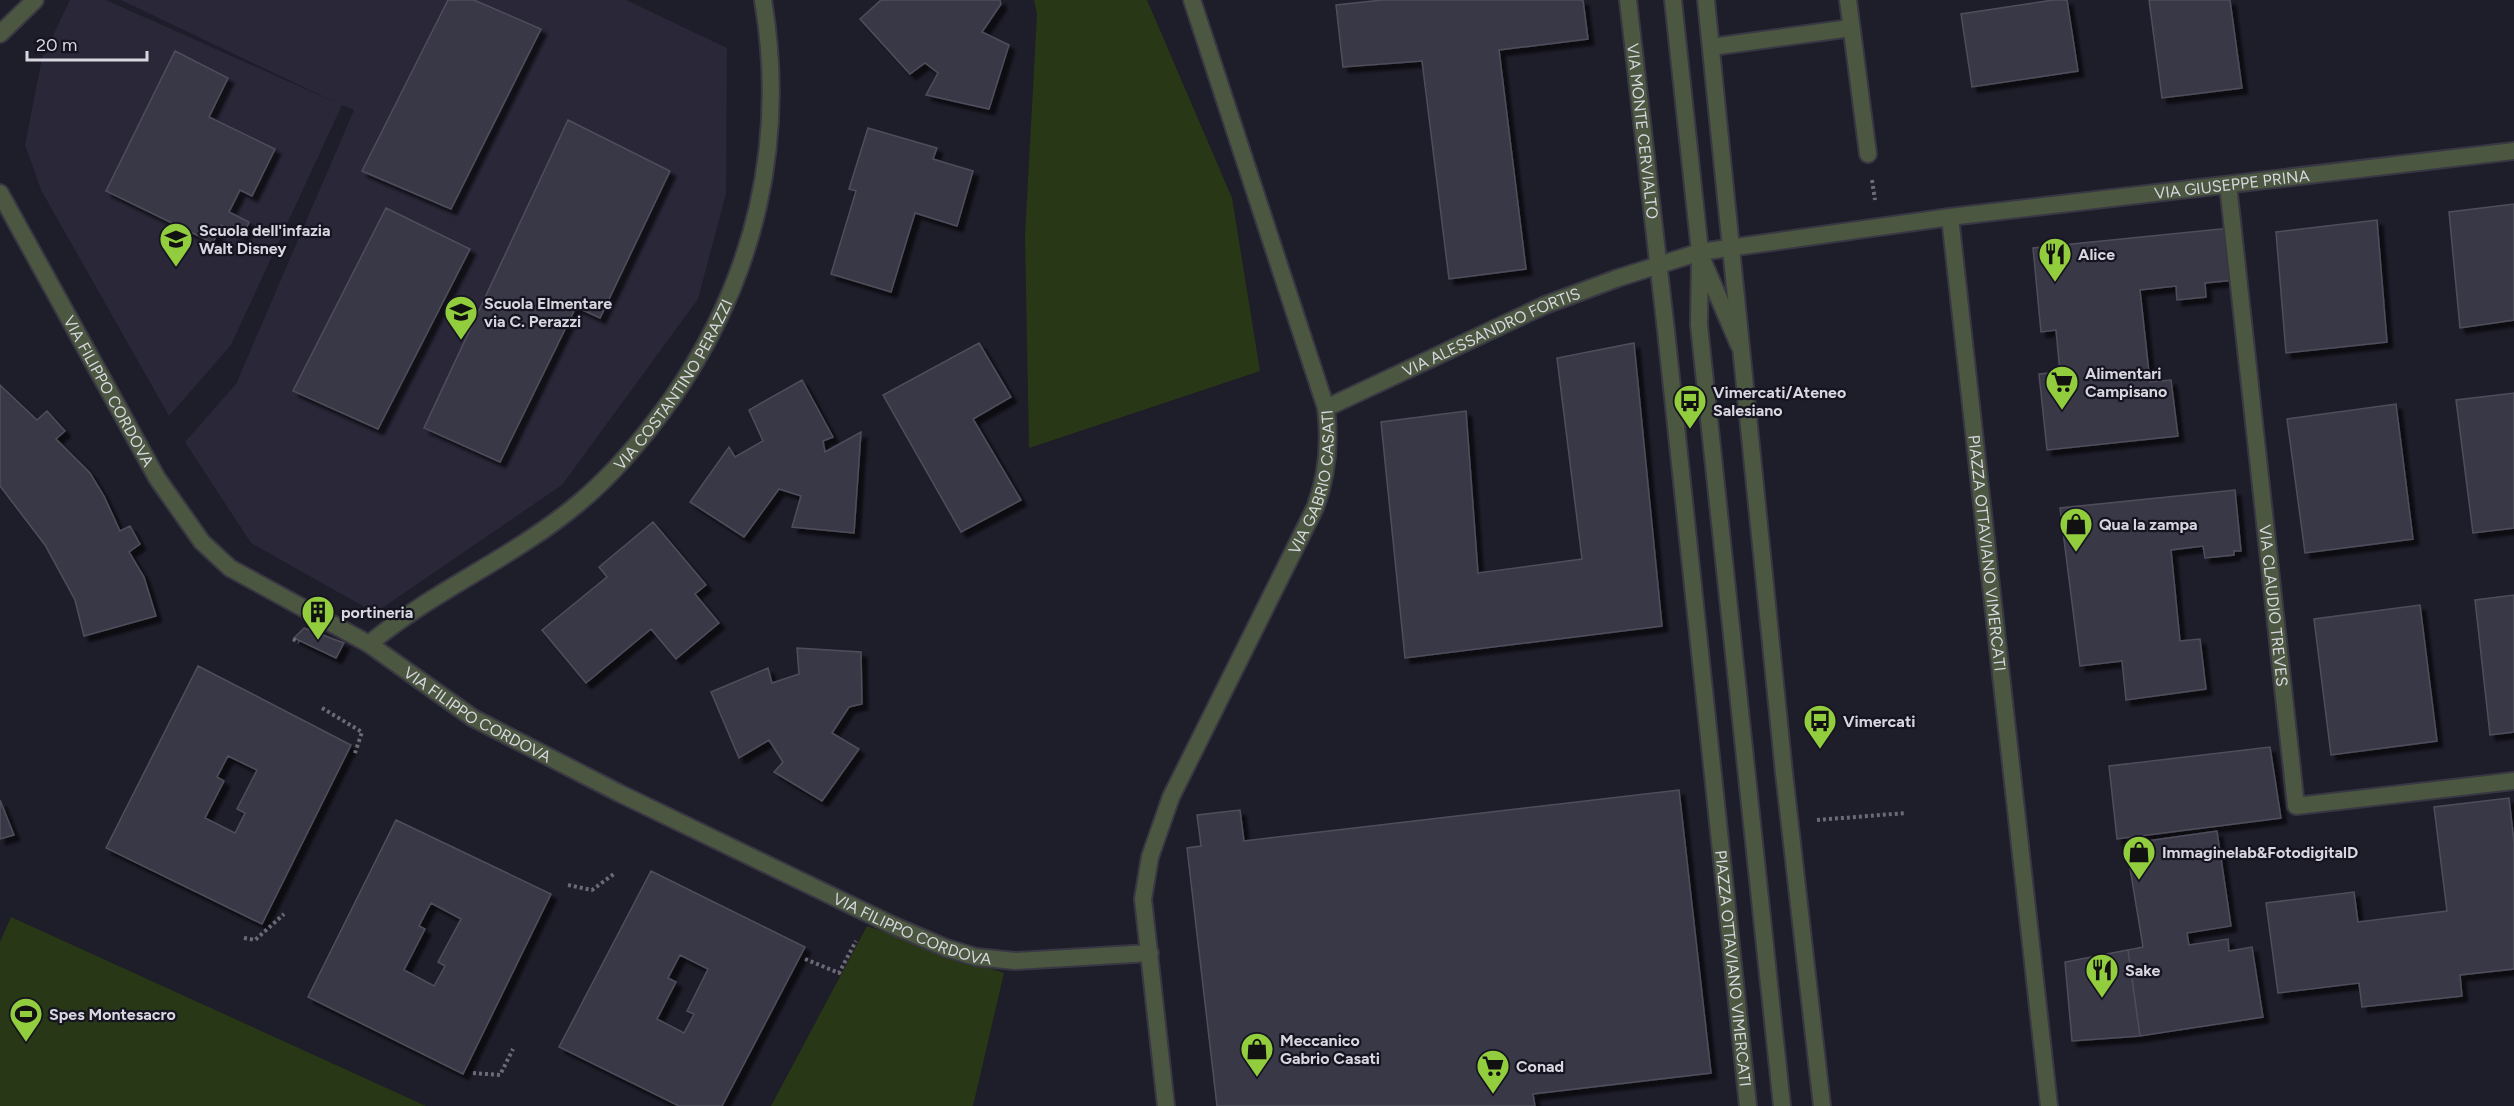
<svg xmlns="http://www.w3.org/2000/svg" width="2514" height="1106" font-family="Figtree,sans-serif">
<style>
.built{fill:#292738}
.green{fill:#283715}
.building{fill:#393846;stroke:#4f4e5c;stroke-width:1.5;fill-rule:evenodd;filter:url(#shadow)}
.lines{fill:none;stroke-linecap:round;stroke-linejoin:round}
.service-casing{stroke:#383743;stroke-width:20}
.minor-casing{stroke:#383743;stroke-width:20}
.tertiary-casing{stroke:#383743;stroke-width:20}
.path{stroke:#6b6a75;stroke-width:4;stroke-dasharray:3 3;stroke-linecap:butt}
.service{stroke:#4b5740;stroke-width:16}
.minor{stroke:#4b5740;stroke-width:16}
.tertiary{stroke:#4b5740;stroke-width:16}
.labels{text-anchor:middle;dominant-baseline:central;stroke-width:4.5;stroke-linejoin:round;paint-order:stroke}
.street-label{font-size:16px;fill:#d8d7e0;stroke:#151420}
.poi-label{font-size:16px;font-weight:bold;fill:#d8d7e0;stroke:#151420;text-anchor:start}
</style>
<defs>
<filter id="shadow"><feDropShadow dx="5.5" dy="5.5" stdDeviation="1.5" flood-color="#0009"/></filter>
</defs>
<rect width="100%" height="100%" fill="#1e1d2a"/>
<path class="built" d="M70 0H106L339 104 121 0H626L727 48 726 194 698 299 562 485 375 613 251 543 185 442 236 384 354 110 342 105 231 345 169 416 41 190 25 145 42 58Z"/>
<path class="green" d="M1034 0H1147L1232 198 1260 371 1029 448 1025 236 1037 14Z
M11 917 426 1106H0V942Z
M867 926 1004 973 973 1106H771Z"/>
<path class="building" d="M448 0H474L541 29 451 209 362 171Z
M881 0H1000L1001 4 982 32 1009 45 989 109 926 95 938 73 925 63 910 74 860 19Z
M1382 0H1583L1588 39 1499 50 1526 269 1449 279 1422 61 1343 67 1336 5Z
M2053 0H2067L2078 71 1972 87 1961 14Z
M2149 0H2230L2242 88 2162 98Z
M175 51 228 78 209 117 275 149 252 196 240 190 229 212 249 222 243 236 221 225 213 243 106 191Z
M568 120 670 171 600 318 576 307 500 462 424 428Z
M868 128 937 148 933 159 973 171 957 226 915 213 891 292 831 274 856 191 849 189Z
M2514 204V320L2460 328 2449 212Z
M386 208 470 249 378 429 293 391Z
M2377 220 2387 342 2286 353 2276 232Z
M2230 228 2235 280 2205 283 2206 297 2177 300 2176 286 2140 290 2150 382 2171 380 2178 436 2047 450 2039 374 2060 372 2056 330 2041 332 2033 248Z
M979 343 1011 397 973 419 1021 500 961 532 883 395Z
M1634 343 1662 626 1405 658 1381 422 1466 411 1478 573 1582 559 1557 358Z
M802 380 833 437 823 441 825 452 861 432 854 533 792 527 801 496 779 489 744 537 690 502 729 447 735 457 763 441 749 410Z
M0 385 37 420 47 411 65 431 56 439 90 473 104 496 120 531 130 526 140 544 129 552 144 577 156 616 84 636 75 600 45 545 0 486Z
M2514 393V528L2473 533 2456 400Z
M2396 404 2413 539 2305 553 2287 419Z
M2235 490 2241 551H2234V555L2205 558 2203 546 2171 550 2180 641 2200 639 2206 689 2126 700 2122 661 2080 666 2060 508Z
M653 522 706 585 695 594 719 623 676 659 651 629 586 683 542 630 607 577 599 567Z
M2514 595V732L2490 735 2475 600Z
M2420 605 2437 741 2331 755 2314 619Z
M304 628 344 643 336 658 294 638Z
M797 648 861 652 862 704 849 707 832 733 859 749 822 801 774 772 783 762 769 740 739 758 711 692 768 668 772 683 799 674Z
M198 666 351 745 262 924 106 848ZM228 756 257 770 237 809 245 813 235 833 205 818 224 781 217 777Z
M2270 747 2281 818 2117 839 2109 766Z
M1679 790 1711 1073 1533 1094 1535 1106H1217L1187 848 1201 846 1197 815 1240 810 1244 841Z
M2509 798 2514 842V969L2460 975 2462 996 2362 1007 2359 983 2278 993 2266 903 2354 892 2358 922 2447 911 2434 807Z
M0 800 14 835 0 839Z
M396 820 551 894 463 1074 308 997ZM431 903 461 919 438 962 445 966 434 986 404 970 425 929 419 926Z
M2217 831 2231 926 2187 933 2189 945 2228 939 2229 951 2252 947 2263 1017 2140 1036 2128 950 2143 947 2126 844Z
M651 871 805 947 722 1106H679L559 1047ZM680 955 708 969 687 1011 694 1014 684 1033 657 1019 676 982 668 978Z
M2128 950 2140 1036 2072 1041 2065 962Z"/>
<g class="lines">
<g class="service-casing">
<path id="service" d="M1673 0 1700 252 1699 325 1782 1106
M1702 259 1739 345"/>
</g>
<g class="minor-casing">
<g id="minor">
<path d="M1848 0 1868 154"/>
<path d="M0 34 35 0"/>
<path d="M1711 47 1851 28"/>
<path id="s1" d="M2228 185 2296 806 2514 781"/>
<path id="s2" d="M0 193 157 478 202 542 230 568 369 644 473 718 619 793 892 925 946 948 976 957 1015 961 1150 953"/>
<path id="s3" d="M1950 217 2049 1106"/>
<path id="s4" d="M1326 408 1545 305 1618 278 1700 252 1950 217 2514 151"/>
<path id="s5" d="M369 644C434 590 515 557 580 502 616 472 646 435 673 397 755 278 787 143 763 0"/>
<path id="s6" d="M1166 1106 1143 899 1150 857 1171 797 1315 508C1327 477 1330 441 1326 408L1192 0"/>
</g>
</g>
<g class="tertiary-casing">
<g id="tertiary">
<path id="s7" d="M1628 0 1666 331 1748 1106"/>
<path d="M1706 0 1784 773 1822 1106"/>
</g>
</g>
<path class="path" d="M1872 180 1875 200
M293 639 299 642
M322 708 362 732 354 756
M1817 820 1906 813
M568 885 592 890 614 874
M244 938 255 940 284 914
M805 959 839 973 856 941
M473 1073 500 1075 513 1049"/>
<use href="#service" class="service"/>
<use href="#minor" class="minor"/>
<use href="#tertiary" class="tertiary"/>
</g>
<defs>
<g id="school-pin" transform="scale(1.725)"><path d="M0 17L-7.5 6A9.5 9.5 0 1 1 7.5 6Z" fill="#92cd3e" stroke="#151420"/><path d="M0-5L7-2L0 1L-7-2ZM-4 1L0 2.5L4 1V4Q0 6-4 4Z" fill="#111"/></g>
<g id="restaurant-pin" transform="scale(1.725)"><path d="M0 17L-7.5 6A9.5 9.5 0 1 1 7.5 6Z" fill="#92cd3e" stroke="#151420"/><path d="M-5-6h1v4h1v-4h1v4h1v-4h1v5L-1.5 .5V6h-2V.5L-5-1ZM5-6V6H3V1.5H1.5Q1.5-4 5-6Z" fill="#111"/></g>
<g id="supermarket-pin" transform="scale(1.725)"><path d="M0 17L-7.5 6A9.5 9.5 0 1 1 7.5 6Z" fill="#92cd3e" stroke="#151420"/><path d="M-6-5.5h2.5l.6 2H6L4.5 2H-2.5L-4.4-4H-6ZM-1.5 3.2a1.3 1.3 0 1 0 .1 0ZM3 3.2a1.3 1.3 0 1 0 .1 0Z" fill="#111"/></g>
<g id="bus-pin" transform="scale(1.725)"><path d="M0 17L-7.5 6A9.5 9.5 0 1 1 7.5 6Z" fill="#92cd3e" stroke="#151420"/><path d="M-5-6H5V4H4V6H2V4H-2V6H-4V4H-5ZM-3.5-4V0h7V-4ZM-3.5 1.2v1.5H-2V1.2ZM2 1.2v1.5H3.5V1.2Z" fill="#111"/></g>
<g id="shop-pin" transform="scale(1.725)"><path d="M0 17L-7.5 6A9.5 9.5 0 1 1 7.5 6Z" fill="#92cd3e" stroke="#151420"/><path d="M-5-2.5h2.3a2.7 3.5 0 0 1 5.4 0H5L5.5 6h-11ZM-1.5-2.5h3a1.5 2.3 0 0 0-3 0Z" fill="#111"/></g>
<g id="building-pin" transform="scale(1.725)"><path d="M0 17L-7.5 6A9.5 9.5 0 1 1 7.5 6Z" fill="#92cd3e" stroke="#151420"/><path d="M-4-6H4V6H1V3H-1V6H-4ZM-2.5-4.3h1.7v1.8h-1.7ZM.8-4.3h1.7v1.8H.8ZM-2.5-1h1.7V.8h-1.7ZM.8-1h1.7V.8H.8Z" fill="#111"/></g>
<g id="stadium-pin" transform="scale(1.725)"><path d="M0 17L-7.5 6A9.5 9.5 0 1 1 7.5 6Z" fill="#92cd3e" stroke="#151420"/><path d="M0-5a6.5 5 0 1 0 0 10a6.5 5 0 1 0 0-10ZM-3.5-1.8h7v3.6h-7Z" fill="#111"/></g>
</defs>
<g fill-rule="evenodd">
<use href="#school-pin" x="176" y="239"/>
<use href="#restaurant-pin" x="2055" y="254"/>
<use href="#school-pin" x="461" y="312"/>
<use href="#supermarket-pin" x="2062" y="382"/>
<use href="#bus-pin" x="1690" y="401"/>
<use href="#shop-pin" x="2076" y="524"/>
<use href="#building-pin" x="318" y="612"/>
<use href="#bus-pin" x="1820" y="721"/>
<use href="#shop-pin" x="2139" y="852"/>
<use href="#restaurant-pin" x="2102" y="970"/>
<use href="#stadium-pin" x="26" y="1014"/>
<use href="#shop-pin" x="1257" y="1049"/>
<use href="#supermarket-pin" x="1493" y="1066"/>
</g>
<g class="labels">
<g class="street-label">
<text stroke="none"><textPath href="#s7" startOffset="132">VIA MONTE CERVIALTO</textPath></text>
<text stroke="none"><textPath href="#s4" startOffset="942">VIA GIUSEPPE PRINA</textPath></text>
<text stroke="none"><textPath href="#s4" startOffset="182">VIA ALESSANDRO FORTIS</textPath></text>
<text stroke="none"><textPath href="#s5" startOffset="406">VIA COSTANTINO PERAZZI</textPath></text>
<text stroke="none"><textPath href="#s2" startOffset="226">VIA FILIPPO CORDOVA</textPath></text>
<text stroke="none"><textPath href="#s6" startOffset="662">VIA GABRIO CASATI</textPath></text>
<text stroke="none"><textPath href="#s3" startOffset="338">PIAZZA OTTAVIANO VIMERCATI</textPath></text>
<text stroke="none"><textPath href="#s1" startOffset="423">VIA CLAUDIO TREVES</textPath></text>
<text stroke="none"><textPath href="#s2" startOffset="730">VIA FILIPPO CORDOVA</textPath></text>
<text stroke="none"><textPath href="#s2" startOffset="1216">VIA FILIPPO CORDOVA</textPath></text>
<text stroke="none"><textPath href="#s7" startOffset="974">PIAZZA OTTAVIANO VIMERCATI</textPath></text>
</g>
<g class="poi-label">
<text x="199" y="230">Scuola dell'infazia<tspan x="199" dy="18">Walt Disney</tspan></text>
<text x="2078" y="254">Alice</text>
<text x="484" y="303">Scuola Elmentare<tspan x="484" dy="18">via C. Perazzi</tspan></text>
<text x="2085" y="373">Alimentari<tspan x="2085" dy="18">Campisano</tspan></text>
<text x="1713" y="392">Vimercati/Ateneo<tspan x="1713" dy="18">Salesiano</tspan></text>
<text x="2099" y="524">Qua la zampa</text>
<text x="341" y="612">portineria</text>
<text x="1843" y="721">Vimercati</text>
<text x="2162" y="852">Immaginelab&amp;FotodigitalD</text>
<text x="2125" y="970">Sake</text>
<text x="49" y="1014">Spes Montesacro</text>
<text x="1280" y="1040">Meccanico<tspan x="1280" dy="18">Gabrio Casati</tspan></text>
<text x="1516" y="1066">Conad</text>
</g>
</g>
<path d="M27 51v9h120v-9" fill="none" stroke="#d8d7e0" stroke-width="3"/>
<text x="36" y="51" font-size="18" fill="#d8d7e0" stroke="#151420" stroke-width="4.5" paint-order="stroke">20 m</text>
</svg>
